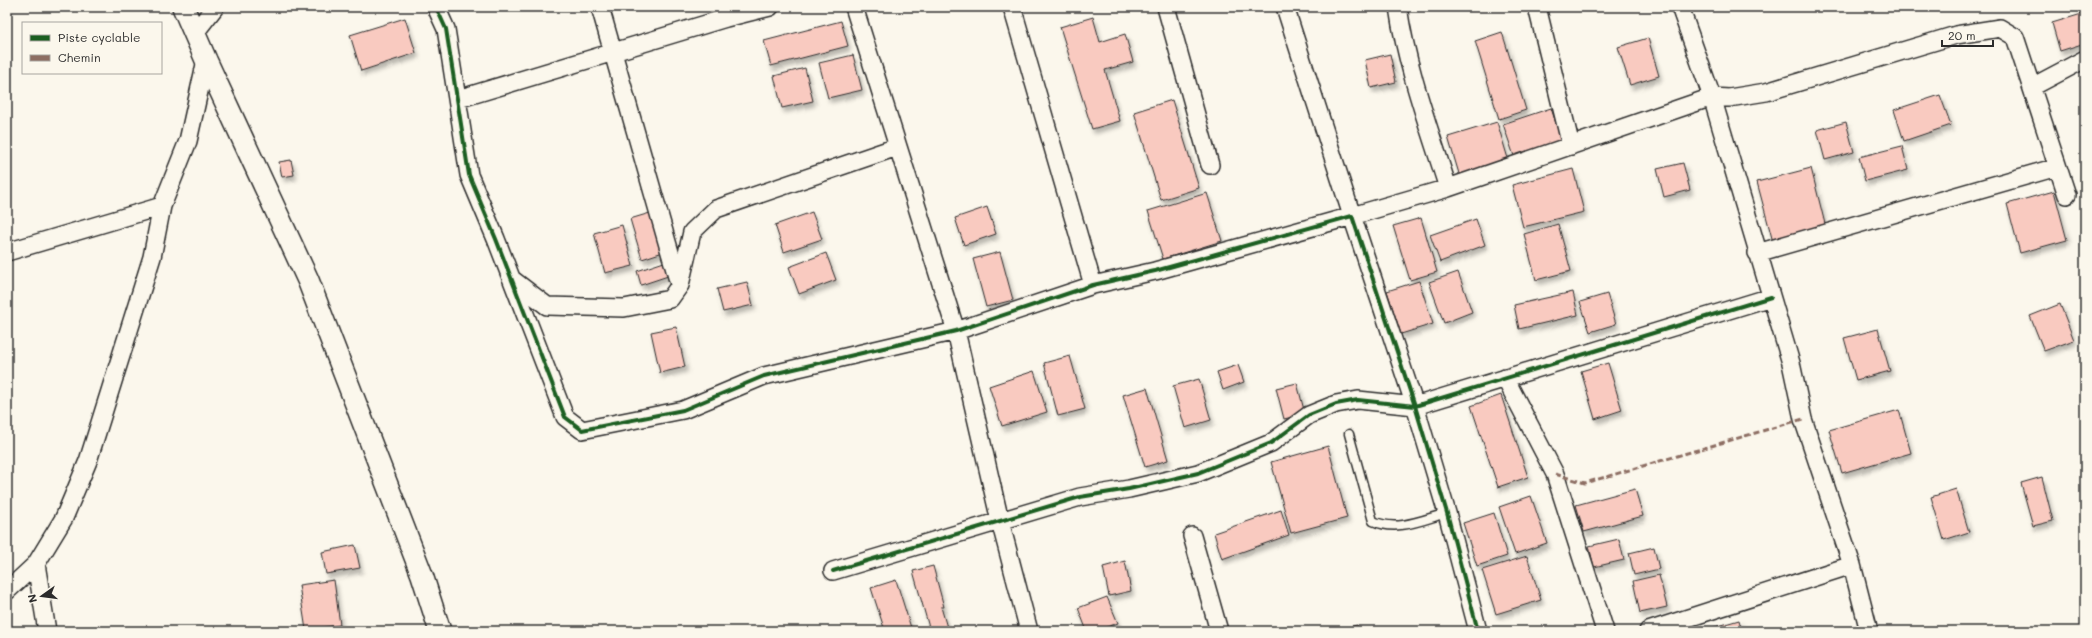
<svg xmlns="http://www.w3.org/2000/svg" width="2092" height="638" font-family="Mali,sans-serif">
<style>
.building{fill:#f9cac0;stroke:#2b2b2b;filter:url(#shadow)}
.lines{fill:none;stroke-linecap:round;stroke-linejoin:round}
.service-casing{stroke:#2b2b2b;stroke-width:11}
.minor-casing{stroke:#2b2b2b;stroke-width:20}
.tertiary-casing{stroke:#2b2b2b;stroke-width:24}
.service{stroke:#fbf7ec;stroke-width:8}
.minor{stroke:#fbf7ec;stroke-width:17}
.tertiary{stroke:#fbf7ec;stroke-width:21}
.quiet{stroke:#8d6e63;stroke-width:3;stroke-dasharray:6 3;stroke-linecap:butt}
.cycleway-casing{stroke:#fbf7ec;stroke-width:6}
.cycleway{stroke:#1b5e20;stroke-width:4}
</style>
<defs>
<filter id="shadow"><feDropShadow dx="2.5" dy="4.5" stdDeviation="2" flood-color="#0004"/></filter>
</defs>
<rect width="100%" height="100%" fill="#fbf7ec"/>
<filter id="ink" filterUnits="userSpaceOnUse"><feTurbulence type="fractalNoise" baseFrequency=".025" numOctaves="2"/><feDisplacementMap in="SourceGraphic" scale="8" xChannelSelector="R" yChannelSelector="G"/><feConvolveMatrix kernelMatrix="1 2 1 2 8 2 1 2 1" color-interpolation-filters="sRGB"/></filter>
<g filter="url(#ink)">
<path class="building" d="M2085 13V43L2060 51 2052 23Z
M1093 17 1100 42 1125 34 1133 62 1105 70 1120 121 1092 129 1060 27Z
M405 18 416 53 361 71 350 35Z
M841 21 848 46 771 66 764 41Z
M1502 32 1526 110 1499 119 1475 41Z
M1648 38 1659 76 1630 85 1618 47Z
M1390 54 1396 82 1371 88 1365 60Z
M853 55 862 90 828 98 819 63Z
M805 68 813 101 782 108 774 76Z
M1940 95 1951 125 1904 141 1894 110Z
M1172 100 1199 188 1161 200 1134 112Z
M1551 108 1563 145 1516 162 1503 124Z
M1497 122 1509 162 1460 177 1448 137Z
M1846 122 1854 152 1825 160 1817 130Z
M1902 146 1908 170 1865 181 1859 157Z
M291 160 294 175 282 177 279 162Z
M1683 163 1690 190 1664 197 1657 169Z
M1811 168 1826 228 1773 242 1757 182Z
M1573 169 1584 212 1523 227 1512 185Z
M2054 191 2067 240 2020 253 2007 204Z
M1207 193 1222 241 1163 259 1148 211Z
M987 207 996 234 964 245 955 218Z
M812 212 822 239 784 252 775 225Z
M650 213 663 252 642 259 630 219Z
M1421 218 1437 272 1410 280 1393 226Z
M1476 219 1485 245 1440 262 1430 235Z
M1558 224 1571 271 1536 280 1524 234Z
M622 225 633 266 605 273 594 233Z
M1000 252 1013 300 986 307 973 259Z
M826 253 836 280 799 294 789 267Z
M667 261 671 275 641 285 637 271Z
M1458 272 1472 312 1444 323 1429 282Z
M1419 281 1433 324 1401 334 1387 291Z
M747 282 753 305 723 312 717 289Z
M1573 292 1578 315 1519 329 1514 305Z
M1607 294 1616 324 1590 332 1580 302Z
M2060 304 2074 340 2044 351 2030 316Z
M676 327 685 367 660 373 651 332Z
M1878 329 1890 371 1856 380 1844 338Z
M1070 356 1085 409 1058 416 1044 363Z
M1608 363 1622 410 1595 419 1581 371Z
M1238 365 1244 382 1223 390 1217 372Z
M1034 371 1047 412 1002 426 989 386Z
M1199 379 1211 420 1185 428 1173 386Z
M1297 383 1305 414 1284 419 1276 388Z
M1147 388 1168 460 1145 467 1123 395Z
M1501 395 1528 477 1498 487 1471 406Z
M1899 410 1911 453 1842 473 1829 430Z
M1328 446 1347 518 1291 533 1271 462Z
M2042 477 2053 521 2033 526 2021 483Z
M1635 489 1643 516 1584 532 1576 505Z
M1956 489 1969 532 1944 540 1931 497Z
M1531 496 1547 543 1515 554 1499 507Z
M1281 510 1289 535 1222 559 1214 533Z
M1494 513 1507 556 1477 566 1463 523Z
M1619 539 1624 560 1594 567 1589 546Z
M355 545 360 568 326 574 322 552Z
M1654 547 1659 569 1634 575 1629 553Z
M1527 556 1541 600 1496 614 1482 570Z
M1125 561 1131 591 1109 596 1103 567Z
M933 566 944 607H941L948 631H930L913 571Z
M1659 575 1667 607 1640 613 1633 581Z
M334 580 340 625 306 630 299 585Z
M896 580 912 631H885L871 588Z
M1107 597 1118 623 1096 631H1087L1078 608Z
M1739 620 1742 631H1701Z
M1357 625 1359 631H1332Z"/>
<g class="lines">
<g class="service-casing">
<path id="service" d="M1349 434 1373 521C1397 532 1422 520 1447 513"/>
</g>
<g class="minor-casing">
<path id="minor" d="M436 7 446 29 469 175 496 239 565 417 582 430 683 410 764 376 956 331 1093 285 1155 271 1352 216 1415 406 1447 513 1478 631
M600 7 679 284
M854 7 956 331 1000 521 1029 631
M1012 7 1093 285
M1166 7 1210 165
M1285 7 1352 216 1448 188C1429 128 1407 69 1398 7
M1537 7 1571 146
M1680 7 1712 97 1729 98 1766 92 1956 35 2000 28 2015 37 2067 195
M194 34 215 7
M2032 87 2085 59
M458 99 726 18 770 7
M1448 188 1712 97 1791 363 1803 419 1852 565 1869 631
M7 252 162 206
M1757 253 2057 167
M513 280 547 306 624 308 670 299 680 285 692 232 716 209 897 147
M1505 378 1555 474 1605 631
M1192 536 1219 631
M36 564 47 631
M833 571 1080 497 1129 489 1198 473 1271 443 1309 415 1336 404 1358 400 1415 406 1771 297
M7 591 36 564 64 518 88 461 152 257 162 206 188 141 206 60
M1648 631 1852 565"/>
</g>
<g class="tertiary-casing">
<path id="tertiary" d="M183 7 206 60 308 280 422 575 440 631"/>
</g>
<use href="#service" class="service"/>
<use href="#minor" class="minor"/>
<use href="#tertiary" class="tertiary"/>
<path class="quiet" d="M1555 474 1585 483 1803 419"/>
<g class="cycleway-casing">
<path id="cycleway" d="M436 7 446 29 469 175 496 239 565 417 582 430 683 410 764 376 956 331 1093 285 1155 271 1352 216 1415 406 1447 513 1478 631
M833 571 1080 497 1129 489 1198 473 1271 443 1309 415 1336 404 1358 400 1415 406 1771 297"/>
</g>
<use href="#cycleway" class="cycleway"/>
</g>
</g>
<rect width="2092" height="638" fill="none" stroke="#fbf7ec" stroke-width="24"/>
<rect x="12" y="12" width="2068" height="614" fill="none" stroke="#2b2b2b" stroke-width="1.5" filter="url(#ink)"/>
<rect x="22" y="22" width="140" height="52" fill="#fbf7ec" stroke="#a8a59f"/>
<rect x="30" y="35" width="20" height="6" fill="#1b5e20" stroke="#a8a59f"/>
<text x="58" y="42" font-size="12" fill="#2b2b2b">Piste cyclable</text>
<rect x="30" y="55" width="20" height="6" fill="#8d6e63" stroke="#a8a59f"/>
<text x="58" y="62" font-size="12" fill="#2b2b2b">Chemin</text>
<g transform="translate(42 596) rotate(256)" stroke="#fbf7ec" stroke-width="3" paint-order="stroke">
<path d="M0-3L7 15L0 10L-7 15Z" fill="#2b2b2b"/>
<text y="-6" font-size="11" font-weight="bold" text-anchor="middle" fill="#2b2b2b">N</text>
</g>
<path d="M1942 40v6h51v-6" fill="none" stroke="#2b2b2b" stroke-width="2"/>
<text x="1948" y="40" font-size="12" fill="#2b2b2b" stroke="#fbf7ec" stroke-width="3" paint-order="stroke">20 m</text>
</svg>
